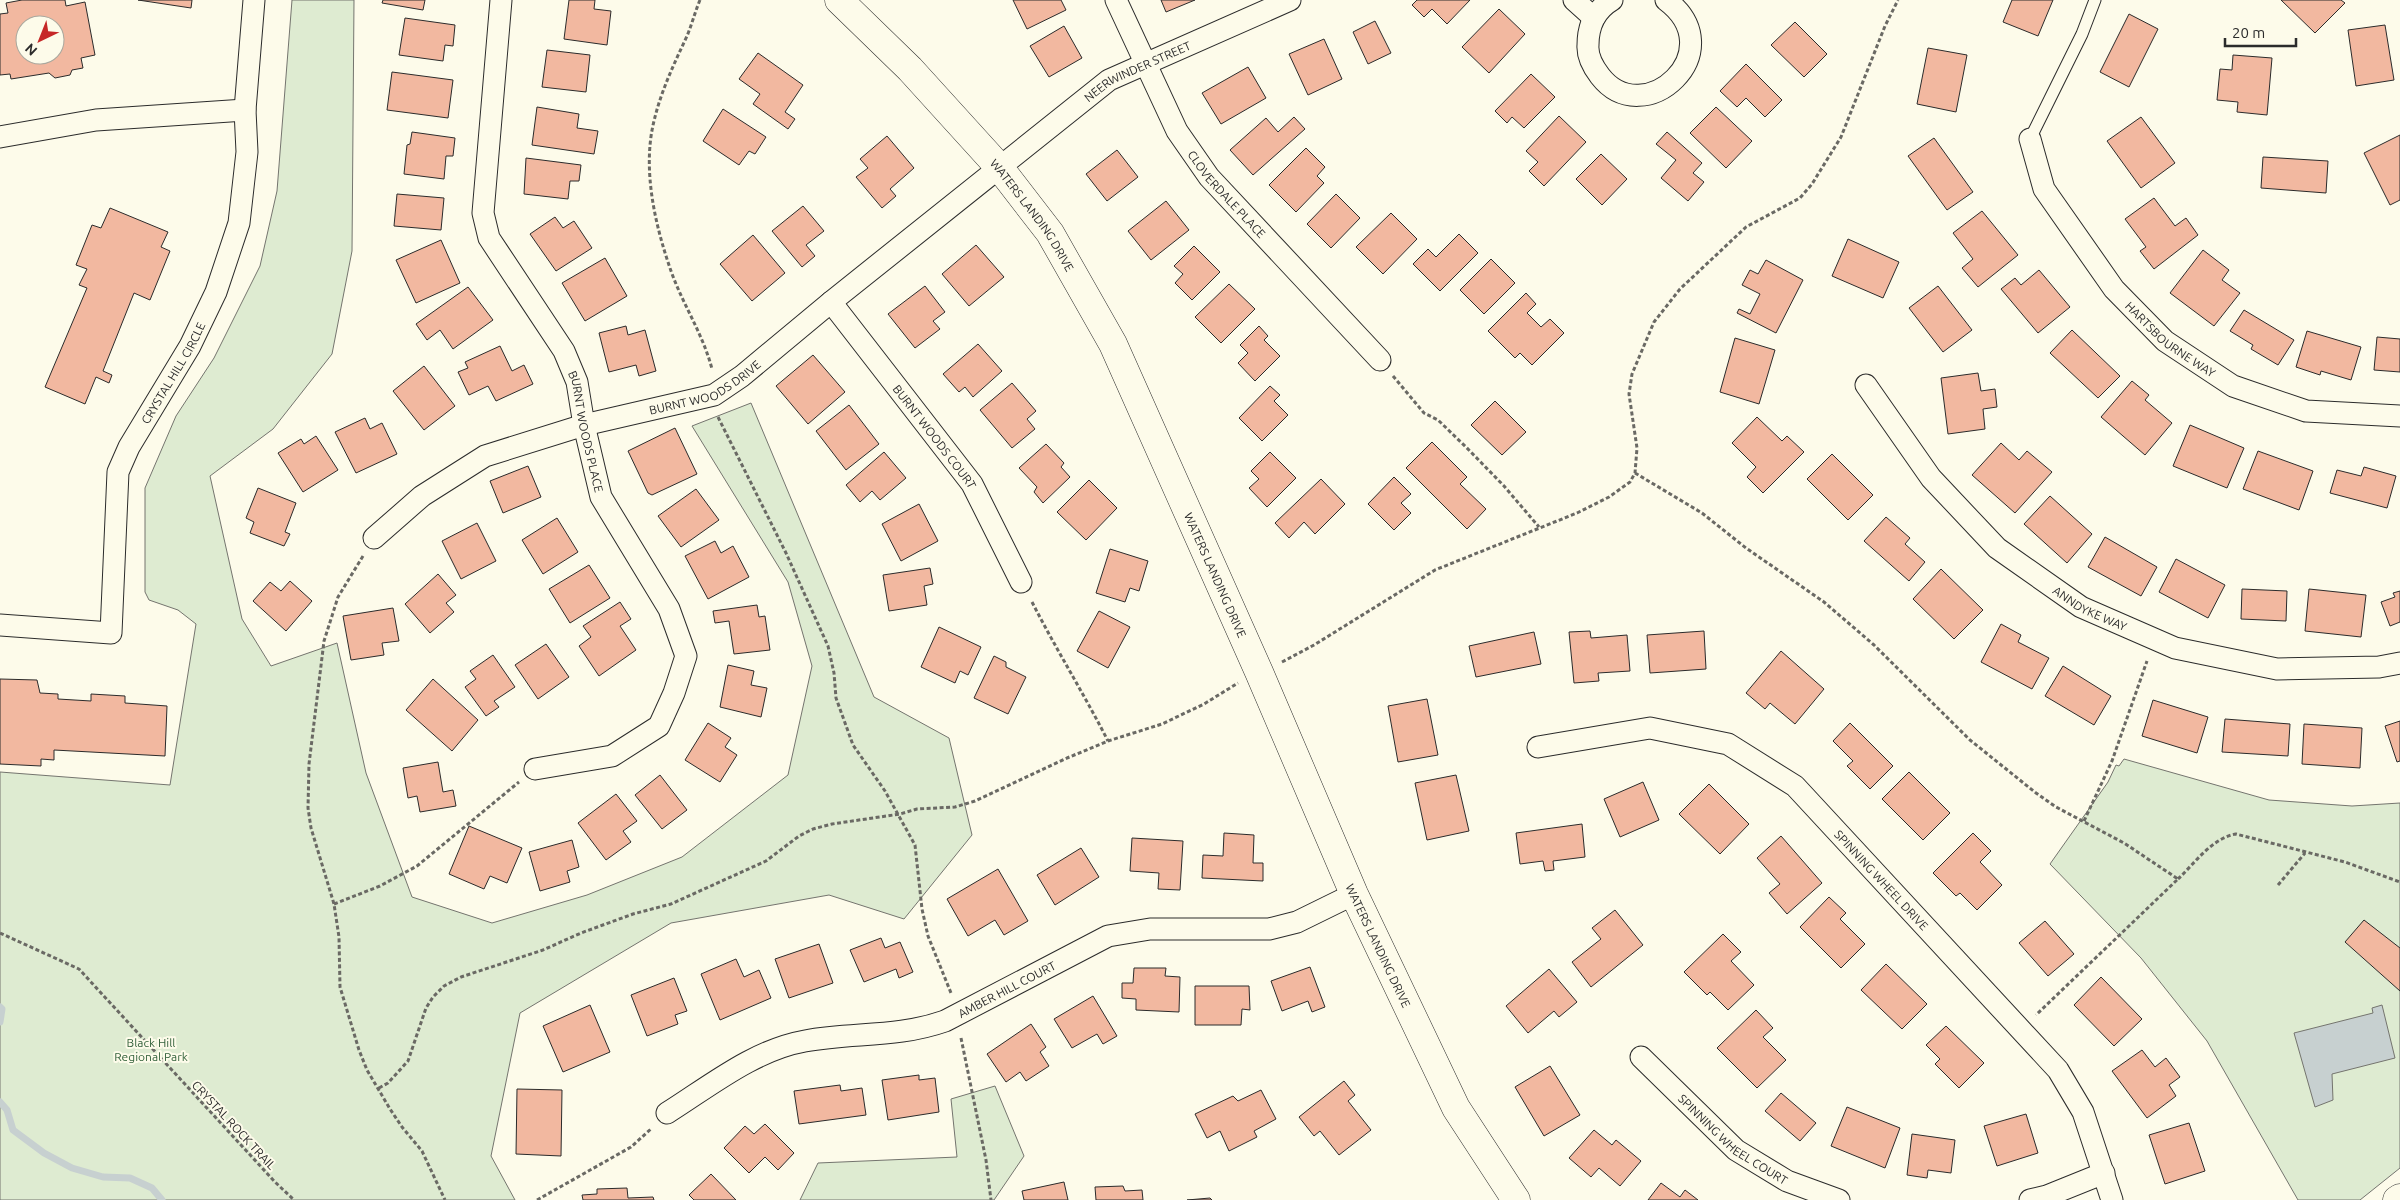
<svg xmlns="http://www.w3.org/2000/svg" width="2400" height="1200" font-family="Ubuntu,sans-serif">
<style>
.green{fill:#deebd1;stroke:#74746e}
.water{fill:#c7d0d0;stroke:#74746e}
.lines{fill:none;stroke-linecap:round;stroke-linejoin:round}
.stream{stroke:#c7d0d0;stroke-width:7}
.building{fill:#f2b8a0;stroke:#2b2b2b;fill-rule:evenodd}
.lane-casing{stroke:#2b2b2b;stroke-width:13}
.street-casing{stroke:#2b2b2b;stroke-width:23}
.secondary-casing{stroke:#2b2b2b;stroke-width:29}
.path{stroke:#6a6964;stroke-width:3;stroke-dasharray:4 2.5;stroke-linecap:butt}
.lane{stroke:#fdfbea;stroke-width:11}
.street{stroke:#fdfbea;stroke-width:21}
.secondary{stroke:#fdfbea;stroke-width:28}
.labels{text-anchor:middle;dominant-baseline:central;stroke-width:4;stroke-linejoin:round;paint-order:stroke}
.street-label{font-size:12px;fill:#2b2b2b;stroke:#fdfbea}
.park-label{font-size:12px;fill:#34623c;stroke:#fdfbea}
</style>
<rect width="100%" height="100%" fill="#fdfbea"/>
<path class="green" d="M292 0H354L352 251 332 354 273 429 210 476 242 619 271 666 337 643 366 773 412 897 492 923 587 895 682 857 788 775 812 666 788 582 692 426 751 403 874 697 949 738 972 835 904 919 829 895 671 923 520 1013 491 1156 515 1200H0V772L170 785 196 624 178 610 149 600 145 592V488L176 416 214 358 260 266 277 191Z
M2124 759 2269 800 2352 806 2400 803V1168L2360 1200H2298L2207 1041 2141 958 2050 864 2108 782 2116 765 2119 766Z
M995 1086 1024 1156 994 1200H800L818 1163 957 1157 951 1099Z"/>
<path class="water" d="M2382 1005 2395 1058 2332 1074 2333 1100 2315 1107 2294 1033 2373 1013 2372 1008Z"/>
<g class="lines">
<path class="stream" d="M0 1007 2 1009 0 1022
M0 1102 7 1110 13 1130 44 1153 72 1168 103 1177 130 1178 152 1188 162 1200"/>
</g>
<path class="building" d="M22 0H65L66 6 85 2 95 55 81 58 83 68 72 70 70 75 55 78 49 73 11 79 10 74 0 75V14L8 13 6 3ZM25 25H55V55H25Z
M138 0H192L191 8Z
M383 0H425L423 10 382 3Z
M569 0H595L594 9 611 11 607 45 564 39Z
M1013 0H1061L1066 10 1027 29Z
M1161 0H1195L1166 12Z
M1417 0H1470L1447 24 1432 9 1424 17 1412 5Z
M2012 0H2053L2038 36 2003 22Z
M2281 0H2341L2345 3 2315 33Z
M1499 9 1525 34 1489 73 1462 47Z
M2129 14 2158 29 2129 87 2100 72Z
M405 18 455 25 453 46 445 45 443 61 399 55Z
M1375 21 1391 53 1368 64 1353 32Z
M1795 22 1827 54 1804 77 1771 45Z
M2385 25 2394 80 2356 86 2348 30Z
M1064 26 1082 58 1049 77 1030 46Z
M1324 39 1342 79 1308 95 1289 54Z
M1928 48 1967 55 1956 112 1917 104Z
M547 50 590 55 586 92 542 87Z
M758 53 803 85 785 112 795 119 788 129 753 104 760 94 739 79Z
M2233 55 2272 58 2267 115 2237 112 2238 102 2217 100 2220 69 2232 70Z
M1746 64 1782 100 1765 117 1746 98 1737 107 1720 91Z
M1248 67 1266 98 1221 124 1202 93Z
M392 72 453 80 448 118 387 110Z
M1531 74 1555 97 1524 128 1512 117 1507 123 1495 111Z
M537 107 579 114 577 128 598 131 594 154 532 145Z
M1716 107 1752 141 1726 168 1690 133Z
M723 109 766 137 755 154 749 151 739 165 703 141Z
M1559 116 1586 142 1544 186 1529 171 1538 162 1526 151Z
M1294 117 1305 129 1253 175 1230 150 1266 118 1278 132Z
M2141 117 2175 163 2141 188 2107 141Z
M412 132 455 138 453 156H446L444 179 404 174 407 145 410 144Z
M1667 132 1702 163 1693 173 1704 182 1688 201 1661 178 1676 160 1656 144Z
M2400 135V200L2390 205 2364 153Z
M887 136 914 168 890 189 896 196 882 208 856 177 868 168 860 159Z
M1934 138 1973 192 1947 210 1908 156Z
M1306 148 1325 167 1317 176 1324 183 1296 212 1269 185Z
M1117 150 1138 177 1107 201 1086 174Z
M1601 154 1627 179 1602 205 1576 179Z
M2263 157 2328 161 2326 193 2261 188Z
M526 158 581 165 579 181H570L568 199 524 194Z
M397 194 444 198 441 230 394 226Z
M1336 194 1360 218 1331 248 1307 224Z
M2154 198 2175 226 2186 218 2198 235 2154 269 2140 251 2146 247 2125 219Z
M1166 201 1189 230 1151 260 1128 231Z
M803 206 824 231 806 245 815 256 802 267 772 231Z
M110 208 168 232 161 247 170 251 150 300 134 293 103 371 112 375 109 383 96 377 85 404 45 387 87 288 79 285 87 269 76 265 92 225 101 228Z
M1982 211 2018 255 1978 287 1962 268 1973 259 1953 233Z
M1391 213 1417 239 1383 274 1356 247Z
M555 217 563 228 574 221 592 248 556 271 530 234Z
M1459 234 1478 253 1440 291 1413 264 1428 249 1436 257Z
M753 235 785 273 752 301 720 264Z
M1848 239 1899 262 1883 298 1832 276Z
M441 240 460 283 416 303 396 260Z
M976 245 1004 277 969 306 942 274Z
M1194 246 1220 272 1192 300 1175 283 1183 274 1174 266Z
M2203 250 2229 270 2222 280 2240 293 2214 326 2170 293Z
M605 258 627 296 585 321 562 283Z
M1491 259 1515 283 1484 314 1460 290Z
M1766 260 1803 280 1776 333 1737 313 1739 309 1750 314 1760 294 1742 285 1750 270 1758 274Z
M2039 270 2070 307 2038 333 2001 289 2015 278 2021 285Z
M1229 284 1255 309 1221 343 1195 317Z
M925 286 945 312 933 321 940 329 915 348 888 314Z
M1938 286 1972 330 1943 352 1909 308Z
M468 287 493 320 453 349 440 330 427 340 416 324Z
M1526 293 1536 304 1527 313 1541 327 1550 319 1564 333 1532 365 1520 353 1515 358 1488 331Z
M2244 310 2294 340 2278 365 2251 349 2253 345 2230 331Z
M626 326 628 335 645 330 656 371 639 376 636 365 609 372 599 333Z
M1259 326 1268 336 1264 340 1280 356 1255 381 1238 363 1248 353 1240 345Z
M2072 330 2120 376 2098 398 2050 353Z
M2307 331 2361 347 2351 380 2321 371 2320 375 2296 367Z
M2377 337 2400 339V372L2374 370Z
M1735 338 1775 350 1759 404 1720 392Z
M978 344 1002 371 973 397 965 387 959 392 943 374Z
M500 346 512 371 524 365 533 384 496 401 488 386 469 395 458 372 468 368 465 362Z
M813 355 845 392 808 424 776 386Z
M424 366 455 406 424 430 393 391Z
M1978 373 1981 391 1995 389 1997 407 1983 409 1985 429 1948 434 1941 378Z
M2132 381 2149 395 2145 400 2172 423 2145 455 2101 417Z
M1012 383 1036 411 1027 419 1035 429 1012 448 980 410Z
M1270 386 1280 395 1274 401 1288 415 1262 441 1239 418Z
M1495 401 1526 432 1502 455 1471 425Z
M849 405 879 444 846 470 816 431Z
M1757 417 1782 441 1787 436 1804 452 1763 493 1747 477 1756 467 1732 443Z
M365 418 370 429 382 423 397 454 356 473 335 432Z
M2190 425 2244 448 2227 488 2173 466Z
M675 428 697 474 652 495 648 493 628 451Z
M316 436 338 470 303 492 278 453 301 439 304 444Z
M1432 442 1467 477 1460 484 1486 509 1467 529 1406 468Z
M2001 443 2019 460 2027 451 2052 472 2015 513 1972 475Z
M1046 444 1064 463 1061 467 1070 477 1043 503 1034 492 1037 487 1019 468Z
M2258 451 2313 471 2299 510 2243 489Z
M884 452 906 478 880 500 872 491 860 502 846 485Z
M1270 452 1296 478 1267 507 1249 488 1259 479 1251 471Z
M1832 454 1873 495 1848 520 1807 479Z
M528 466 541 497 503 513 490 481Z
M2364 467 2396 476 2387 508 2330 493 2337 470 2361 476Z
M1394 477 1411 494 1401 503 1411 513 1394 530 1368 504Z
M1321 479 1345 504 1315 534 1304 522 1289 538 1275 523Z
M1089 480 1117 508 1086 540 1057 512Z
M258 488 296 503 285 532 290 534 284 546 250 533 254 522 246 518Z
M696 489 719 520 681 547 658 516Z
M2050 496 2092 534 2067 563 2024 524Z
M919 504 938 541 901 561 882 524Z
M1886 517 1910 538 1905 544 1925 562 1909 581 1864 541Z
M557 518 578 552 543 574 522 540Z
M477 523 496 561 461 579 442 541Z
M2105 537 2157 567 2141 596 2088 567Z
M715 541 721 553 733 546 749 577 708 599 685 556Z
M1110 549 1148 561 1139 591 1130 588 1125 602 1096 593Z
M2176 559 2225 585 2208 618 2159 592Z
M589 565 610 598 570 623 549 589Z
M930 568 933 584 924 586 927 605 889 611 883 575Z
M1941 569 1983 610 1954 639 1913 599Z
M438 574 456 595 446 603 454 612 430 633 405 604Z
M290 581 312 601 286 631 253 601 270 582 281 591Z
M2242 589 2287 591 2286 621 2241 619Z
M2309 589 2366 595 2361 637 2305 631Z
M2400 591V622L2390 626 2381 602 2395 597 2393 593Z
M620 602 631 619 620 626 636 650 599 676 579 646 591 637 583 626Z
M757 605 759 617 765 616 770 650 734 654 729 621 715 623 713 611Z
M393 608 399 641 382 643 384 655 351 660 343 616Z
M1099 611 1130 627 1108 668 1077 651Z
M2001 624 2021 635 2018 642 2049 658 2032 689 1981 662Z
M939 627 981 647 968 675 960 671 955 683 921 667Z
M1590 631 1591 638 1627 635 1630 671 1598 673 1599 681 1574 683 1569 632Z
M1704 631 1706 669 1650 673 1647 635Z
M1534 632 1541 664 1476 677 1469 646Z
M546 644 569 677 538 699 515 665Z
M1781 651 1824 689 1795 724 1770 703 1765 709 1746 693Z
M493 655 515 687 494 701 499 707 486 716 465 687 476 679 470 671Z
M994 656 1006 662V667L1026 677 1008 714 974 698Z
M728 665 754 671 751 685 767 688 761 717 720 707Z
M2063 666 2111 696 2094 725 2045 696Z
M0 679 37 680 40 693 58 694V699L91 701V694L125 696V703L167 706 165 756 54 750V760L41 759V766L0 764Z
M433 679 478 720 452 751 406 710Z
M1427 699 1438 755 1398 762 1388 706Z
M2153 700 2208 717 2197 753 2142 736Z
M2225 719 2290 724 2288 756 2222 752Z
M2400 721V761L2397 762 2385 726Z
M708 723 731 738 725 747 737 755 720 782 685 760Z
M1850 723 1893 766 1870 789 1847 766 1853 761 1833 741Z
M2304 724 2362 728 2360 768 2302 764Z
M438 762 443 792 453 790 456 806 420 812 417 796 408 798 403 768Z
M1909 772 1950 813 1923 840 1882 799Z
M660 775 687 810 662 829 635 795Z
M1456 775 1469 831 1427 840 1415 783Z
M1643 782 1659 820 1620 837 1604 799Z
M1709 784 1749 824 1720 854 1679 814Z
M616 794 637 821 623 831 631 842 606 860 578 823Z
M1582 824 1585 857 1553 861 1554 870 1545 871 1543 861 1520 864 1516 833Z
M469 826 522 848 507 883 490 876 484 889 449 874Z
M1224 833 1254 835 1253 863H1263V881L1202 878 1203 855 1223 856Z
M1973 833 1991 851 1980 862 2002 885 1977 910 1960 893 1956 896 1933 873Z
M1781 836 1822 883 1787 914 1769 893 1780 884 1757 858Z
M1132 838 1183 841 1180 890 1158 889 1159 873 1130 871Z
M572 840 579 867 567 871 570 882 540 891 529 852Z
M1081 848 1099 877 1055 905 1037 875Z
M998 869 1028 921 1004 935 995 920 968 936 947 899Z
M1829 897 1846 913 1840 919 1865 944 1841 968 1800 927Z
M1615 910 1643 945 1591 987 1572 962 1601 939 1592 928Z
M2364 920 2400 948V991L2345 942Z
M2045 921 2074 954 2048 976 2019 943Z
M1723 934 1741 952 1731 961 1754 985 1728 1010 1710 992 1707 995 1684 972Z
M881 938 885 948 900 942 913 972 899 978 896 969 864 982 850 950Z
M819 944 833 983 789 998 775 959Z
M736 959 744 977 759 970 771 998 720 1020 701 974Z
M1886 964 1927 1004 1902 1029 1861 990Z
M1310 967 1325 1007 1312 1012 1308 1001 1282 1011 1271 981Z
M1134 968H1166L1165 976 1180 977 1179 1012 1136 1010V999L1122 998V983H1133Z
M1549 969 1577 1002 1559 1017 1554 1011 1528 1033 1506 1006Z
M2101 977 2142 1019 2114 1046 2074 1005Z
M674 978 687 1011 675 1015 678 1024 647 1036 631 995Z
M1195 986H1249L1250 1010 1242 1009 1241 1025H1195Z
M1093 996 1117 1036 1103 1044 1097 1034 1072 1048 1054 1019Z
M590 1005 610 1052 563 1072 543 1026Z
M1756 1010 1773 1028 1763 1037 1786 1060 1757 1088 1717 1048Z
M1031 1024 1046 1047 1040 1052 1049 1066 1026 1081 1020 1072 1006 1082 987 1054Z
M1946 1026 1984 1063 1959 1088 1935 1064 1940 1059 1926 1045Z
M2142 1050 2155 1067 2166 1058 2180 1077 2169 1085 2176 1096 2147 1118 2112 1071Z
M1550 1066 1580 1115 1544 1136 1515 1087Z
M919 1075V1080L935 1078 939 1112 888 1120 882 1080Z
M1344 1081 1355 1095 1348 1101 1371 1130 1339 1155 1320 1131 1314 1136 1299 1117Z
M840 1085 841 1091 862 1088 866 1115 799 1124 794 1091Z
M517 1089 562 1090 561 1156 516 1154Z
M1261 1090 1276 1119 1254 1131 1257 1137 1229 1151 1220 1131 1207 1138 1195 1114 1233 1096 1238 1101Z
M1781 1093 1816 1123 1800 1141 1765 1111Z
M1847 1107 1900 1128 1885 1168 1831 1146Z
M2026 1114 2038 1153 1997 1166 1984 1126Z
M2189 1123 2205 1171 2165 1184 2149 1135Z
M765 1124 794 1153 778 1170 765 1157 749 1173 724 1148 745 1126 754 1134Z
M1594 1130 1612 1145 1616 1140 1641 1161 1620 1186 1599 1168 1591 1177 1569 1158Z
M1912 1134 1955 1140 1951 1173 1928 1170 1927 1178 1907 1175Z
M711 1174 736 1200H694L689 1195Z
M1064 1182 1068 1200H1024L1022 1191Z
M1661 1183 1680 1197 1685 1190 1698 1200H1648Z
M1123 1186 1125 1191 1142 1190 1143 1200H1096L1095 1187Z
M627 1188 628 1198 653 1197 654 1200H583L582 1195 597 1194V1189Z
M1210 1198 1212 1200H1187Z"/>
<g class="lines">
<g class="lane-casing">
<path id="lane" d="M2030 139 2082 34 2095 0"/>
</g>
<g class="street-casing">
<g id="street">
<path id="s1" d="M501 0 483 213 489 238 564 351 577 382 584 425 601 497 669 609 686 656 674 693 659 726 612 756 535 769"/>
<path id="s2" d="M1116 0 1177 131 1209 177 1380 360"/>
<path d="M1574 0 1594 18"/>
<path d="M1612 0C1595 10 1588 26 1588 45 1587 57 1593 67 1600 76 1644 133 1734 51 1666 0"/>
<path d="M0 137 96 120 245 110"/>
<path id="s3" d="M2030 139 2044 189 2114 289 2165 341 2233 386 2306 411 2400 416"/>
<path id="s4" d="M831 302 972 484 1021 582"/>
<path id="s5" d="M1866 385 1931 478 1997 548 2081 607 2175 648 2277 669 2379 667 2400 663"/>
<path id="s6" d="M374 538 422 496 485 456 584 425 714 395 742 376 831 302 1109 80 1290 0"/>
<path id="s7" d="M0 625 111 633 118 472 129 447 190 346 216 292 239 223 247 152 245 110 254 0"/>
<path id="s8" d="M1538 747 1650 728 1728 744 1795 786 2058 1070 2083 1112 2112 1200"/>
<path id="s9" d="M1641 1057 1736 1150 1787 1181 1839 1200"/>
<path id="s10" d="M667 1113C710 1086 754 1050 805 1041 854 1032 896 1038 945 1021L1108 936 1150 929H1269L1297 922 1354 894"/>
<path d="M2030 1200 2047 1196 2104 1173"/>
</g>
</g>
<g class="secondary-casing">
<g id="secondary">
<path id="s11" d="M839 0 910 69 999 167 1050 233 1113 344 1259 672 1354 894 1456 1108 1516 1200"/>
<path d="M2397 1200 2400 1198"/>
</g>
</g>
<path class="path" d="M700 0C695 12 692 24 687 36 674 64 661 91 654 121 642 169 655 225 671 271 683 305 703 334 712 369
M1393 376 1424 413 1438 420 1466 447 1504 486 1539 527
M718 417 786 553 828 646 834 673 836 698 853 745 885 791 915 845 922 909 928 936 951 993
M1635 473 1702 513 1746 548 1824 602 1874 645 1970 740 2036 793 2056 807 2124 843 2178 879 2036 1015
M363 556 338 597 324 641 309 764 308 808 311 828 334 904 339 937 340 987 359 1050 367 1070 390 1109 402 1127 422 1151 445 1200
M1032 602C1056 649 1084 694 1108 741
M1282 662 1314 645 1435 570 1577 513 1609 497 1630 482 1635 473 1637 448 1629 394 1632 374 1654 322 1680 289 1746 227 1800 198 1812 184 1841 137 1885 26 1898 0
M2084 821 2112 761 2147 661
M2178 879C2195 863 2212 838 2236 834L2345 862 2400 882
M2278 885 2305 853
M334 904 380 886 417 866 519 782
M0 933 79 969 275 1182 294 1200
M961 1038 986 1160 991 1200
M379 1088 388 1083 408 1061 426 1008 433 997 444 986 461 977 543 950 581 933 633 914 671 904 766 861 799 836 813 829 832 824 900 814 917 809 955 807 975 801 1067 758 1108 741 1162 724 1204 704 1238 683
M537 1200 631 1147 652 1128"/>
<use href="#lane" class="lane"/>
<use href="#street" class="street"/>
<use href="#secondary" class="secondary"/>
</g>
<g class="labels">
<g class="street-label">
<text stroke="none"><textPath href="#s6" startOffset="910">NEERWINDER STREET</textPath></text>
<text stroke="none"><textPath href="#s2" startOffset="225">CLOVERDALE PLACE</textPath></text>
<text stroke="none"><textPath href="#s11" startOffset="290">WATERS LANDING DRIVE</textPath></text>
<text stroke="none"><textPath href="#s3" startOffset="250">HARTSBOURNE WAY</textPath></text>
<text stroke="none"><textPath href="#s7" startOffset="386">CRYSTAL HILL CIRCLE</textPath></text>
<text stroke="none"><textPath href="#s6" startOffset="370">BURNT WOODS DRIVE</textPath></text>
<text stroke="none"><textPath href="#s1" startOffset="459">BURNT WOODS PLACE</textPath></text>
<text stroke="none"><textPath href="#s4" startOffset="170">BURNT WOODS COURT</textPath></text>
<text stroke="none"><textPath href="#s11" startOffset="695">WATERS LANDING DRIVE</textPath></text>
<text stroke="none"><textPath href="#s5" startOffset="321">ANNDYKE WAY</textPath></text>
<text stroke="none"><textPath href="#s8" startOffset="400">SPINNING WHEEL DRIVE</textPath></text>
<text stroke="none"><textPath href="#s11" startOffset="1100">WATERS LANDING DRIVE</textPath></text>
<text stroke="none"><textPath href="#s10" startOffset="368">AMBER HILL COURT</textPath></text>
<text transform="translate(234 1125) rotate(47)">CRYSTAL ROCK TRAIL</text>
<text stroke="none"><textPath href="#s9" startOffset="124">SPINNING WHEEL COURT</textPath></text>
</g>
<g class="park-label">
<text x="151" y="1042">Black Hill<tspan x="151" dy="14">Regional Park</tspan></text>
</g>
</g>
<g transform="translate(40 40) rotate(223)"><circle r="24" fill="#fdfbea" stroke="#a9a89e"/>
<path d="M0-4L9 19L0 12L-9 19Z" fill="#c62828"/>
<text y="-8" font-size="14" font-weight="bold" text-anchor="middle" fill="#2b2b2b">N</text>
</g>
<path d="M2225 38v8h71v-8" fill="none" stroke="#2b2b2b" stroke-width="2.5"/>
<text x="2232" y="38" font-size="15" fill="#2b2b2b" stroke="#fdfbea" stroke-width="4" paint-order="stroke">20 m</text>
</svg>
